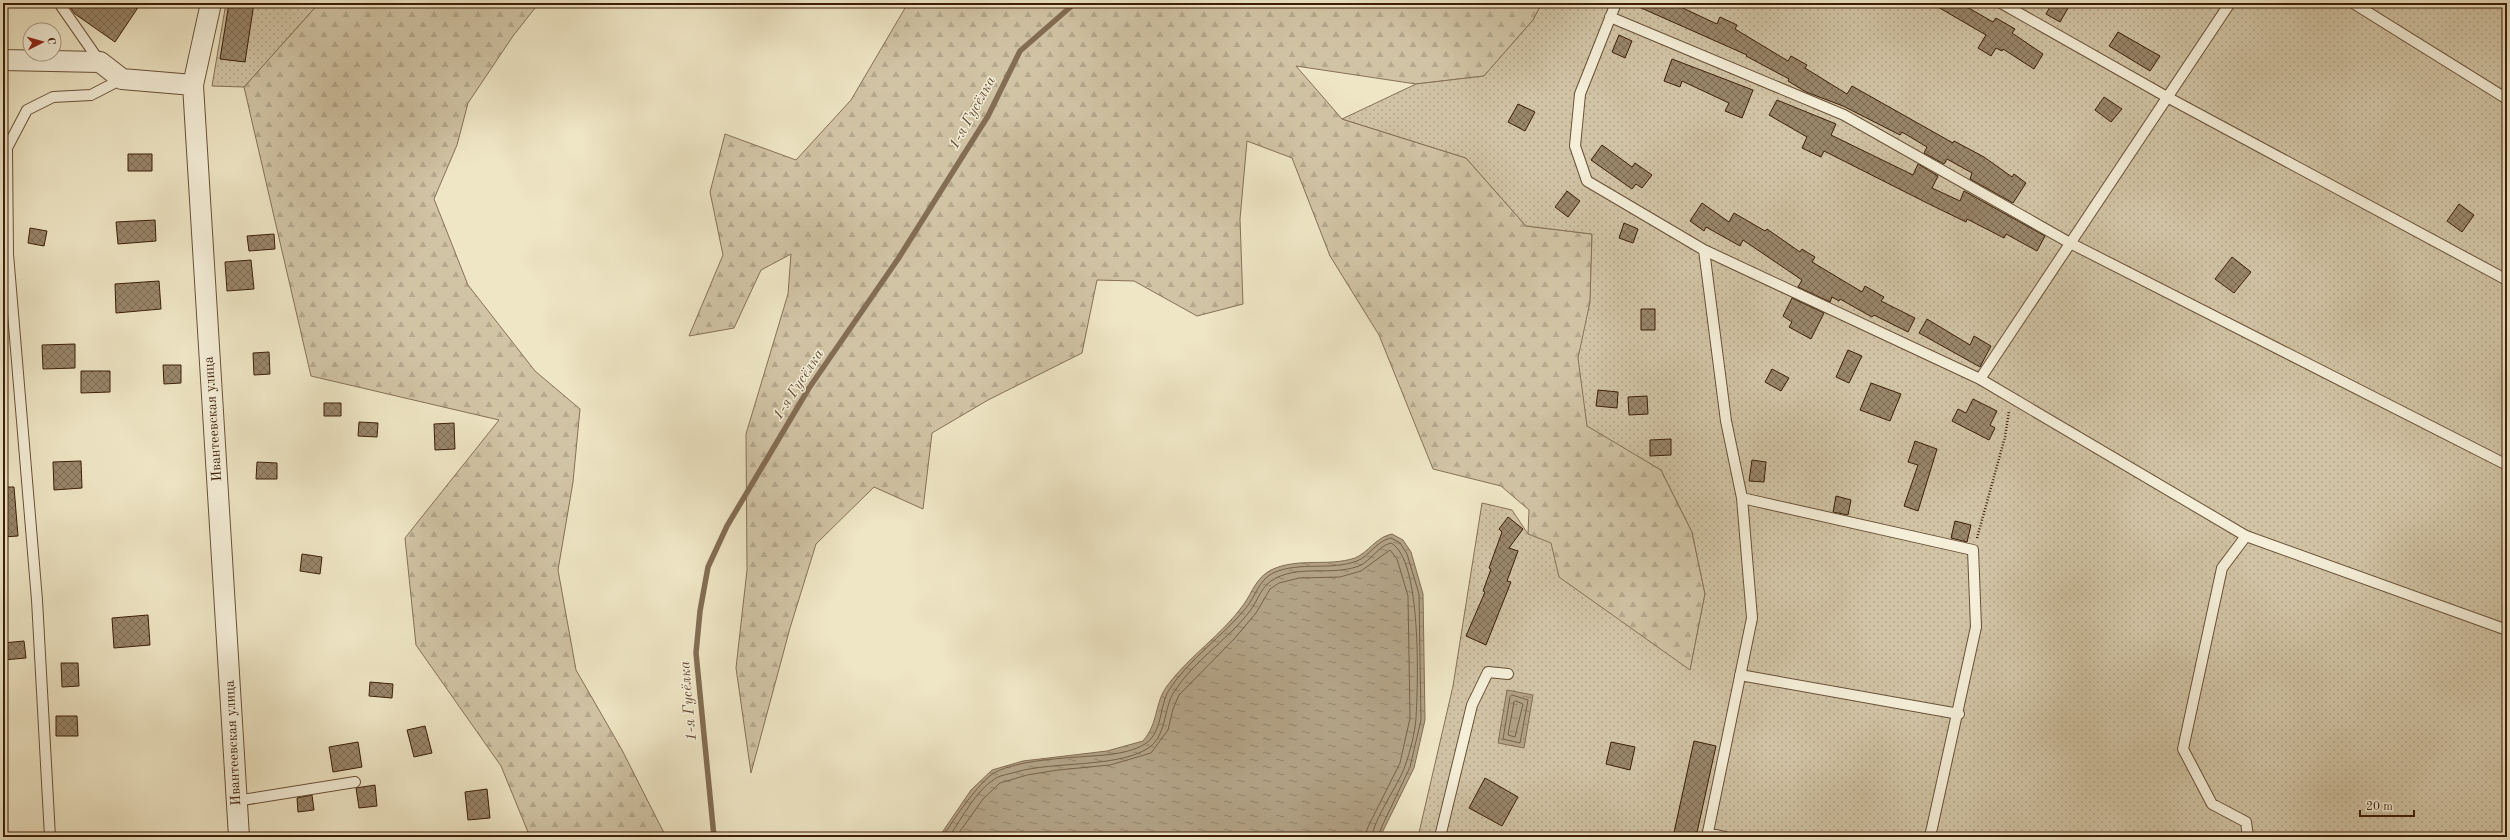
<svg xmlns="http://www.w3.org/2000/svg" width="2510" height="840" font-family="'Old Standard TT',serif">
<style>
.forest{fill:url(#forest-firs);stroke:#867156}
.garden{fill:url(#garden-dots);stroke:#867156}
.water{fill:url(#water-ripples);stroke:#836d53}
.lines{fill:none;stroke-linecap:round;stroke-linejoin:round}
.shore{stroke:#776046;stroke-width:1}
.stream{stroke:#836d53;stroke-width:5.5}
.building{fill:url(#building-cross-hatch);stroke:#3c1e08}
.lane-casing{stroke:#695037;stroke-width:12}
.street-casing{stroke:#695037;stroke-width:22}
.path{stroke:#3c1e08;stroke-width:2.5;stroke-dasharray:1 2;stroke-linecap:butt}
.lane{stroke:#f5efd9;stroke-width:10}
.street{stroke:#f5efd9;stroke-width:20}
.labels{text-anchor:middle;dominant-baseline:central;stroke-width:3;stroke-linejoin:round;paint-order:stroke}
.street-label{font-size:14px;fill:#3c1e08;stroke:#f5efd9}
.water-label{font-size:15px;font-style:italic;fill:#654c34;stroke:#f5efd9}
</style>
<defs>
<pattern id="forest-firs" width="22" height="20" patternUnits="userSpaceOnUse"><rect width="22" height="20" fill="#d1c4a5"/><path d="M5 1l3.5 6h-7zM16 11l3.5 6h-7z" fill="#b4a88d"/></pattern>
<pattern id="garden-dots" width="8" height="8" patternUnits="userSpaceOnUse"><rect width="8" height="8" fill="#d1c4a5"/><path d="M2 2h.1M6 6h.1" fill="none" stroke="#b4a88d" stroke-width="1.8" stroke-linecap="round"/></pattern>
<pattern id="water-ripples" width="26" height="14" patternUnits="userSpaceOnUse"><rect width="26" height="14" fill="#b2a285"/><path d="M2 4q2-2 4 0t4 0M15 11q2-2 4 0t4 0" fill="none" stroke="#92836b"/></pattern>
<pattern id="building-cross-hatch" width="8" height="8" patternUnits="userSpaceOnUse"><rect width="8" height="8" fill="#99866a"/><path d="M0 0l8 8M0 8l8-8" fill="none" stroke="#7e6d55"/></pattern>
</defs>
<rect width="100%" height="100%" fill="#efe6c5"/>
<filter id="stains"><feTurbulence type="fractalNoise" baseFrequency=".005" numOctaves="4"/><feColorMatrix values="0 0 0 0 .2 0 0 0 0 .09 0 0 0 0 .02 0 0 0 .5 -.17"/></filter>
<radialGradient id="worn" r=".72"><stop offset=".6" stop-color="#630" stop-opacity="0"/><stop offset="1" stop-color="#630" stop-opacity=".3"/></radialGradient>
<path class="forest" d="M319 3H539L513 36 468 103 457 145 434 199 468 285 535 371 580 409 573 482 558 570 576 670 622 750 666 837H530L501 766 416 645 405 538 499 420 311 376 244 87Z
M908 3H1542L1533 20 1484 76 1416 84 1296 66 1342 119 1466 158 1526 226 1592 234 1587 425 1661 470 1692 532 1705 594 1690 671 1678 791 1528 534 1529 510 1501 486 1433 469 1379 335 1330 256 1292 158 1247 141 1240 219 1243 304 1197 316 1134 281 1097 280 1082 353 988 400 932 433 923 509 874 487 816 544 790 628 751 773 736 668 747 570 746 434 788 294 791 254 761 270 734 328 689 336 723 255 710 192 725 134 796 160 851 100Z"/>
<path class="garden" d="M226 3H319L244 87 212 86Z
M1542 3H2507V837H1418L1453 686 1482 503 1512 510 1528 534 1551 543 1559 577 1690 670 1705 594 1692 532 1661 470 1587 426 1578 358 1590 302 1592 234 1526 226 1466 158 1342 119 1416 84 1484 76 1533 20Z"/>
<path class="water" d="M1392 534 1403 540 1411 552 1423 594 1425 720 1414 768 1380 837H939L971 790 992 770 1023 761 1107 751 1143 741C1159 722 1154 704 1167 686 1189 656 1222 635 1244 604 1253 591 1256 578 1271 570 1298 557 1328 567 1355 558 1369 552 1376 537 1392 534Z
M1507 690 1533 695 1524 748 1498 743Z"/>
<g class="lines">
<path class="shore" d="M1512 695 1528 700 1520 743 1503 739 1510 697Z
M1516 701 1523 704 1515 737 1508 735 1514 702Z
M943 837C951 822 980 781 994 773 1017 760 1065 758 1092 756 1108 755 1131 753 1145 744 1163 732 1159 706 1169 690 1188 660 1223 636 1246 608 1256 596 1258 581 1273 573 1300 561 1330 571 1357 561 1370 556 1376 541 1391 538L1400 543 1407 554 1419 594 1421 720 1410 767 1377 837
M949 837C962 818 976 790 996 778 1001 775 1010 774 1016 772 1055 761 1114 768 1147 749 1167 737 1163 709 1174 692 1193 661 1228 640 1250 611 1259 599 1261 585 1276 578 1302 565 1332 576 1359 566 1371 561 1378 546 1391 543 1422 559 1418 685 1416 718 1415 733 1410 752 1405 766 1399 784 1373 820 1372 837
M956 837 983 799 1000 783 1027 775 1058 770 1110 765 1151 753 1168 730 1173 709 1179 695 1235 638 1256 613 1270 589 1279 583 1299 578 1340 577 1361 571 1390 550 1397 559 1408 596 1410 718 1400 763 1367 829 1366 837"/>
<path class="stream" d="M714 837 696 653 700 611 708 567 727 526 809 388 898 259 988 116 1020 51 1075 3"/>
</g>
<path class="building" d="M67 3H141L115 42 75 14Z
M229 3H254L245 62 220 59Z
M1630 3H1672L1717 24 1720 17 1737 25 1735 29 1788 61 1791 56 1807 65 1805 68 1847 94 1852 86 1953 143 1954 141 1984 157 2012 177 2014 174 2026 183 2013 203 1970 179 1972 173 1947 159 1944 164 1924 153 1927 147 1902 132 1900 135 1843 106 1806 92 1788 81 1789 79 1746 56 1747 55Z
M1931 3H1960L1993 22 1996 18 2015 29 2012 33 2043 54 2034 69 2003 49 2002 51 1996 48 1991 56 1978 48 1986 35Z
M2052 3H2071L2060 22 2046 14Z
M2118 32 2160 56 2150 71 2109 46Z
M1619 35 1632 41 1625 58 1612 52Z
M1672 59 1753 90 1742 118 1725 111 1729 103 1682 81 1680 87 1664 81Z
M2104 97 2122 109 2111 122 2095 110Z
M1777 100 1836 124 1831 135 1913 175 1918 164 1938 176 1932 188 1960 201 1964 191 2045 236 2037 251 2006 234 2004 238 1967 219 1966 222 1931 205 1824 151 1821 157 1802 148 1807 137 1769 115Z
M1518 104 1535 112 1525 131 1508 122Z
M1602 145 1632 167 1635 163 1652 175 1642 188 1636 184 1632 189 1591 160Z
M128 154H152V171H128Z
M1567 191 1580 201 1568 217 1555 207Z
M1702 203 1729 222 1734 213 1765 231 1767 229 1800 252 1802 249 1815 257 1812 262 1862 292 1865 286 1884 297 1881 301 1915 318 1908 332 1874 315 1872 317 1840 299 1839 301 1832 297 1830 302 1798 287 1802 280 1743 240 1740 246 1706 227 1704 231 1690 221Z
M2459 204 2474 215 2462 232 2447 221Z
M155 220 156 241 118 244 116 222Z
M1624 223 1638 229 1633 243 1619 238Z
M30 228 47 231 44 246 28 243Z
M274 234 275 249 249 251 247 236Z
M2232 257 2251 272 2234 293 2215 279Z
M251 260 254 289 227 291 225 262Z
M159 281 161 309 116 313 115 284Z
M1792 298 1824 313 1811 339 1789 327 1792 322 1783 316Z
M1641 309H1655V330H1641Z
M1927 319 1970 345 1974 336 1991 346 1980 367 1919 333Z
M75 344V368L43 369 42 345Z
M1848 350 1862 356 1849 383 1836 377Z
M269 352 270 374 254 375 253 353Z
M163 365H181V383L164 384Z
M1772 369 1789 378 1781 391 1765 382Z
M81 371H110V392L81 393Z
M1871 383 1901 394 1890 421 1860 410Z
M1598 390 1618 392 1617 408 1596 406Z
M1647 396 1648 414 1629 415 1628 397Z
M1973 399 1997 411 1990 425 1995 428 1989 440 1952 421 1958 409 1966 413Z
M324 403H341V416H324Z
M359 422 378 423 377 437 358 436Z
M454 423 455 449 435 450 434 424Z
M1671 439V455L1650 456V440Z
M1915 441 1937 449 1918 511 1904 506 1918 465 1908 462Z
M1752 460 1766 462 1764 482 1749 481Z
M81 461 82 488 54 490 53 462Z
M257 462 277 463V479H256Z
M3 487H14L18 536 3 537Z
M1836 496 1851 500 1848 515 1833 512Z
M1508 517 1523 529 1509 548 1518 551 1507 581 1511 582 1486 645 1466 636 1485 592 1483 591 1491 569 1489 568 1502 532 1499 529Z
M1955 521 1971 525 1967 542 1951 538Z
M302 554 322 557 320 574 300 571Z
M148 615 150 645 114 648 112 618Z
M24 641 26 658 3 660V643Z
M61 663H78L79 686 62 687Z
M370 682 393 684 392 698 369 696Z
M56 716H77L78 736H56Z
M425 726 432 753 414 757 407 730Z
M1694 741 1716 746 1696 837H1673Z
M358 742 362 767 333 772 329 747Z
M1611 742 1635 747 1630 770 1606 764Z
M1485 778 1518 797 1502 826 1469 808Z
M375 785 377 806 359 808 356 788Z
M487 789 490 818 468 820 465 792Z
M312 795 314 810 298 812 297 798Z"/>
<g class="lines">
<g class="lane-casing">
<path id="lane" d="M59 3 100 62
M1616 3 1580 94 1575 146 1587 181 1704 250 1726 421 1742 498 1752 618 1707 837
M2001 3 2167 97 2507 280
M2353 3 2507 99
M1610 17 1844 115 2070 243 2507 465
M1704 250 1980 379 2246 536 2507 630
M1980 379 2230 3
M1742 498 1973 550 1976 627 1930 837
M2246 536 2222 568 2183 749 2212 804 2246 822 2248 837
M1740 675 1959 714
M236 801 355 782
M1708 833 1725 837
M50 837 37 600 8 254 7 148 27 110 53 97 91 95 122 79
M1440 837 1472 705 1488 672 1508 674"/>
</g>
<g class="street-casing">
<path id="street" d="M211 3 193 85 239 837
M3 60 100 62 122 79 193 85"/>
</g>
<path class="path" d="M1977 538 2005 437 2009 411"/>
<use href="#lane" class="lane"/>
<use href="#street" class="street"/>
</g>
<g class="labels">
<g class="street-label">
<text transform="translate(213 419) rotate(-94)">Ивантеевская улица</text>
<text transform="translate(233 743) rotate(-93)">Ивантеевская улица</text>
</g>
<g class="water-label">
<text transform="translate(973 113) rotate(-61)">1-я Гусёлка</text>
<text transform="translate(799 385) rotate(-57)">1-я Гусёлка</text>
<text transform="translate(689 701) rotate(-95)">1-я Гусёлка</text>
</g>
</g>
<rect width="2510" height="840" fill="none" stroke="#efe6c5" stroke-width="16"/>
<rect x="4" y="4" width="2502" height="832" fill="none" stroke="#3c1e08" stroke-width="2"/>
<rect x="8" y="8" width="2494" height="824" fill="none" stroke="#3c1e08"/>
<g transform="translate(42 42) rotate(84)"><circle r="19" fill="#f5efd9" stroke="#ab9b85"/>
<path d="M0-3L7 15L0 10L-7 15Z" fill="#8f2418"/>
<text y="-6" font-size="11" font-weight="bold" text-anchor="middle" fill="#3c1e08">С</text>
</g>
<path d="M2360 810v6h54v-6" fill="none" stroke="#3c1e08" stroke-width="2"/>
<text x="2366" y="810" font-size="12" fill="#3c1e08" stroke="#f5efd9" stroke-width="3" paint-order="stroke">20 m</text>
<rect width="100%" height="100%" filter="url(#stains)"/>
<rect width="100%" height="100%" fill="url(#worn)"/>
</svg>
